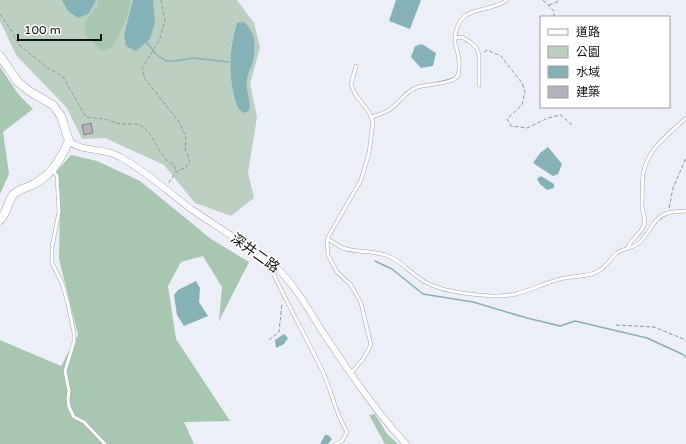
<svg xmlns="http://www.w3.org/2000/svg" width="686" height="444" font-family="'Varela Round','Noto Sans TC',sans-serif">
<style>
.green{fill:#bcd0c2}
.forest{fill:#a7c7b0}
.water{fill:#85b2b6}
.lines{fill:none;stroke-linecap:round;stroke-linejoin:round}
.stream{stroke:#85b2b6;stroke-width:1.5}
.building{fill:#b3b1ba;stroke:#85838c}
.lane-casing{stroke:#a2a5ae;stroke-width:4}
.street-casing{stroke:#a2a5ae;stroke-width:7}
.secondary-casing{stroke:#a2a5ae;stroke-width:9}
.path{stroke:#95979e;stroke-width:1;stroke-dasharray:4 2;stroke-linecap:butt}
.lane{stroke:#fff;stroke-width:3}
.street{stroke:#fff;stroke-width:6}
.secondary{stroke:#fff;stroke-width:8}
.labels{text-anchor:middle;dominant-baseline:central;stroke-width:3;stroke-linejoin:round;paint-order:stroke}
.street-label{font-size:14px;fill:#121216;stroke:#fff}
</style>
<rect width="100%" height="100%" fill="#eceef8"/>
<path class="green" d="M0 0H237L254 23 260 48 250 84 257 117 248 173 254 198 231 216 195 203 164 165 105 138 82 139 67 108 16 55 0 21Z"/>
<path class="forest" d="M97 0H131L127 17 113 47 101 51 86 35 84 24 98 4Z
M0 67 19 95 33 109 3 132 9 174 0 194Z
M71 155 97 161 140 181 211 239 249 262 219 321 222 287 203 256 181 262 168 286 176 339 230 421 184 422 194 444H0V340L61 366 78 335 59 259 60 201 56 172Z
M375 414 387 434 398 444H385L369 415Z"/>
<path class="water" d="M62 0H95L96 1 88 14 78 18 68 11Z
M133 0H153L155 22 150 39 136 51 126 46 124 35Z
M396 0H421L410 29 389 21Z
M244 22C257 34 256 49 252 65 250 70 247 75 247 80 245 92 252 100 249 111L244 113C237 109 236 103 234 95 228 70 230 47 237 23Z
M422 44 436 53 433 66 421 68 411 57 415 46Z
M548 147 562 164 558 174 553 176 533 163 540 153Z
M541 176 554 184V188L547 190 540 184 537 179Z
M196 281 200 288 199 302 208 316 184 326 177 315 174 295 178 290Z
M284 334 288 338 284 344 276 348 275 340Z
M325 435H328L332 439 328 444H320Z"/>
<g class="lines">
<path class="stream" d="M146 42 157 55 166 61H176L193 58 229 62
M375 261 392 269 423 294 473 302 527 318 560 326 575 321 647 338 682 354 686 357"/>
</g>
<path class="building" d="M91 123 93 133 84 135 82 125Z"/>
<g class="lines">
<g class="lane-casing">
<path id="lane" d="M455 38C458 3 486 15 507 0
M372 117C378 115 384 113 389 110 400 103 405 91 418 87 427 84 455 84 458 75 460 68 459 56 457 50 456 45 454 43 455 38L462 37 470 42 476 47 479 54V85
M53 170 57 176 59 212 52 247V263L62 283 68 304 74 333V342L65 371 69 391 68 399 69 407 74 417 84 422 105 444
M327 239C333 241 337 246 343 248 357 253 373 250 388 256 403 262 413 276 427 283 446 293 496 299 516 294 531 290 545 283 560 279 571 276 592 277 600 270 607 265 611 258 617 253 624 248 633 248 639 243 650 234 653 217 668 213 673 211 680 212 686 211
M628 247C631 239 641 234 644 225 647 218 641 211 642 204 643 193 641 181 644 170 649 148 670 133 686 118
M269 264C285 300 305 335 322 370 332 391 335 413 347 432L342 441 335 444
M351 373 363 359 371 345 361 303 351 285 337 272 328 255 327 239 361 180 369 153 373 122 369 112 355 94 351 84 356 66"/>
</g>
<g class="street-casing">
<path id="street" d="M69 141C83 153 104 147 120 157 146 171 167 191 191 209 219 228 249 246 276 267 296 286 309 311 324 334 349 371 375 411 406 444"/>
</g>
<g class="secondary-casing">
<path id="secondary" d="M0 56 18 82 29 91 53 105 61 116 69 141C60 160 51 176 32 185 26 188 20 189 15 193 7 200 8 212 0 220"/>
</g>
<path class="path" d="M161 0 165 21 159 41 142 68 145 79 180 123 186 137 185 149 190 162 185 168 176 172 168 184
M543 0 554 11V17
M549 5 557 2 558 0
M0 14 10 28 19 45 47 67 63 77 86 117C92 118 98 118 104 119 110 120 116 124 122 124 129 125 138 122 143 127 157 138 158 158 174 165L176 172
M484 52 487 50 501 56 522 83 525 91 522 105 507 119 511 126 527 128 548 118 561 115 572 125
M669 208 673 188 686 158
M616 325 654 327 686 340
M269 340 279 332 282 303"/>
<use href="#lane" class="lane"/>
<use href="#street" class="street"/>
<use href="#secondary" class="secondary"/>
</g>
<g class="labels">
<g class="street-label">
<text transform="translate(255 253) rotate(36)">深井二路</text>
</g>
</g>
<rect x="540" y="16" width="130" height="92" fill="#ffffff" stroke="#a0a0a2"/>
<rect x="548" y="29" width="20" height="6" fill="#ffffff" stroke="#a0a0a2"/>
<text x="576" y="36" font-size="12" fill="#121216">道路</text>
<rect x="548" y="46" width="20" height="12" fill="#bcd0c2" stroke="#a0a0a2"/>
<text x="576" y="56" font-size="12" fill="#121216">公園</text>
<rect x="548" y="66" width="20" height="12" fill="#85b2b6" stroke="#a0a0a2"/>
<text x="576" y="76" font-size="12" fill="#121216">水域</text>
<rect x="548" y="86" width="20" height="12" fill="#b3b1ba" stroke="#a0a0a2"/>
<text x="576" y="96" font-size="12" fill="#121216">建築</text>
<path d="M18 34v6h83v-6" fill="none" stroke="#121216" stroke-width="2"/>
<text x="24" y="34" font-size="12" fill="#121216" stroke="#ffffff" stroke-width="3" paint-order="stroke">100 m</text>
</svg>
